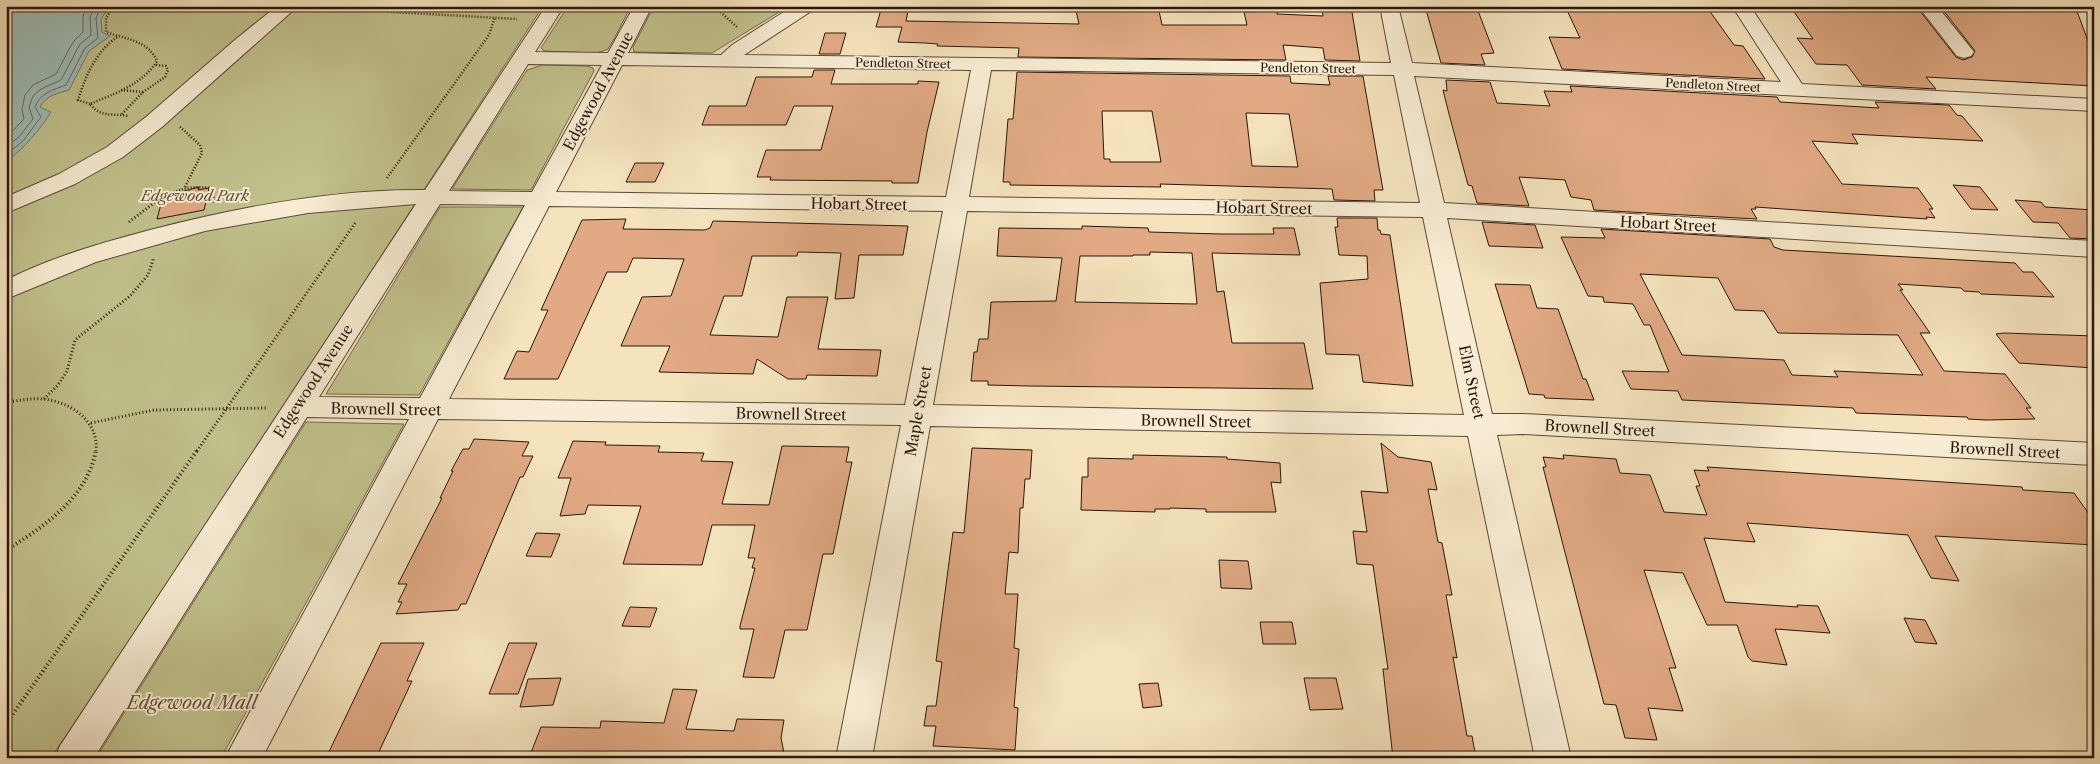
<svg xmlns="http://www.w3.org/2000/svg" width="2100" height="764" font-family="'Libre Caslon Text',serif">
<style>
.green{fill:#c1c28d;stroke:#766c4c}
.water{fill:#9ebdb8;stroke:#707a73}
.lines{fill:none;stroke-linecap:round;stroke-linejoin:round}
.shore{stroke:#646a62;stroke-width:1}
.building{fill:#e1aa84;stroke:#2b160c;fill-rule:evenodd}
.minor-casing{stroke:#5d4938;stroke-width:2}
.path-far2{stroke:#2b160c;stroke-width:2.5;stroke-dasharray:1 2;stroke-linecap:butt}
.path-far1{stroke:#2b160c;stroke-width:3;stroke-dasharray:1 2.5;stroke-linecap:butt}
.path{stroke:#2b160c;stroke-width:4;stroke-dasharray:1 3;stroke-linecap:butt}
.minor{fill:#f8edd4;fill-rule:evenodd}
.labels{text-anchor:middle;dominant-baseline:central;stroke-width:4;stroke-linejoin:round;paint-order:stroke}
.far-street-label{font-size:12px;fill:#2b160c;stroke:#f8edd4}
.street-label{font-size:15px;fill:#2b160c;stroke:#f8edd4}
.park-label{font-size:15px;font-style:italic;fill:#605239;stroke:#f8edd4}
.near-park-label{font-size:18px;font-style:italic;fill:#605239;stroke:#f8edd4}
</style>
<rect width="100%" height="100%" fill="#f4e3bd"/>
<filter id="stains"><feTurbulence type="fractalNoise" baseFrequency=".004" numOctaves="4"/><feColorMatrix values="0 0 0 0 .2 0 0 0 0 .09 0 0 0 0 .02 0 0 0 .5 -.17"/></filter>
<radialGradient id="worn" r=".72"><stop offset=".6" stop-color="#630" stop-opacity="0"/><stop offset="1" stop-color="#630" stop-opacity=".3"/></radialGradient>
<path class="green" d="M6 6H543L284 406 51 758H6Z
M568 6H631L615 37 608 49 603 51 595 53 544 51 541 48Z
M654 6H789L712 53 634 52 633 47Z
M542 65 587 66 593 68 594 71 531 190 452 189 527 70Z
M440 207H523L419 395 326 394Z
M306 422 404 424 221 758H96Z"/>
<path class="water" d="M6 6H103L108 9 101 19 102 32 110 36 89 51 69 90C58 93 45 96 40 107L51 112C38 132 25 147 6 162Z"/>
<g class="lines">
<path class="shore" d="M6 138 24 119 22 109 25 95 33 85 56 74 73 42 83 32V16L87 6
M6 147 19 137 33 119 29 107 33 96 41 89 61 80 80 44 91 35 90 17 95 6
M6 155 23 141 41 117 35 107C40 93 53 90 66 85L85 48 98 38 96 18 101 6"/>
</g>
<path class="building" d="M882 6H909L906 21 1079 24 1075 6H1158L1162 25H1247L1244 12H1256V6L1277 7V14L1323 16 1322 6H1351L1360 61 1325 60 1323 48 1283 45 1286 60 1018 57 1019 48 937 46 938 44 925 43 898 42 902 27H876Z
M1425 6H1474L1477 8 1494 53 1481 54 1485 65 1441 63Z
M1565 6H1601L1602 9 1661 11 1659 6H1706L1734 45 1743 46 1765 79 1562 69 1549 37 1580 38Z
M1790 6H1916L1956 57 1963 60 1972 57 1975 51 1940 6 2056 11 2055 6H2075L2094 57V86L1926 77 1936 89 1862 85 1847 65 1816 64 1797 38 1813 39Z
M825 33H846L840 54H819Z
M814 70H835L831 84H918V81L939 82 927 132 918 183H892V181L770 180 771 177H757L766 150H821L833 106H794L786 125H702L709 106H746L756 77H812Z
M1017 72 1290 76 1291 83 1330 85 1328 76H1363L1383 190H1374L1375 201 1334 200 1332 189 1160 184 1161 187 1010 185V182H1003L1008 119H1013ZM1102 111H1152L1161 162H1110V159H1104ZM1246 113 1289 114 1298 167 1252 166Z
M1446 80 1490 82 1497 103 1550 106 1544 91 1572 92 1570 86 1777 97 1780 102 1879 108 1875 102 1949 105 1957 115 1962 116 1983 141 1852 134 1858 144 1812 141 1842 184 1918 188 1933 209H1929L1935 218 1926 217 1927 219 1755 207 1756 209H1751L1757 219 1594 210 1591 200 1571 197 1565 180 1519 177 1529 206 1477 203 1472 186 1468 185 1449 114 1443 90 1447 91Z
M635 163H664L655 182H626Z
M1953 185 1980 187 1998 210 1971 209Z
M199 187 198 190 209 188 204 210 157 219 163 197Z
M2015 200 2041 202 2045 207 2094 210V239L2070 238 2058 223 2033 222Z
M1337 218H1377L1378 230H1380L1381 234 1390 235 1413 386 1363 382 1359 355 1326 354 1320 283 1368 279 1367 256 1339 255 1335 227H1338Z
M626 219 623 229 705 230 710 228 713 221 908 226 903 255H859L854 298 835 299 841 253 798 252 797 256H752L742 296H724L710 335 778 337 787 297H828L818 349 881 350 877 376 807 375 806 379H788L757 359 753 374 659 372 670 346H621L642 297 671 296 684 259 633 258 627 272H607L558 379H504L517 351 529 352 548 310H541L582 220Z
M1482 222 1535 225 1543 248 1489 246Z
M1082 226 1148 228 1149 232 1221 234H1274L1273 228H1294L1300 255 1212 253 1217 292 1224 291 1232 343H1304L1313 389 1029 386 988 385V381H971L974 352H977L979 339H988L991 302 1056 301 1062 258 997 256 999 228 1082 229ZM1150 252 1192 253 1197 304 1075 302 1080 256H1133V255H1150Z
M1601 229 1770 239 1774 247 1783 250 2015 263 2023 272H2033L2054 297 1981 294 1979 292 1964 291 1961 288 1898 284 1903 290H1900L1930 333H1920L1944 371 2005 374 2031 408H2026L2035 419 1986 420 1968 419 1967 417 1856 413 1853 408 1682 400 1678 391 1631 389 1622 371 1669 372 1650 325H1644L1633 304 1604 302 1603 297 1588 296 1561 237 1605 238ZM1640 274 1718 278 1735 310 1764 311 1778 333 1898 335 1923 375 1834 371 1838 377 1792 375 1784 360 1682 355Z
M1495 284 1530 285 1537 308 1558 309 1583 379H1586L1594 400 1545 398 1544 395 1529 394Z
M2004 333 2094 336V368L2019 363 1996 334Z
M474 439 529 442 522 456H533L523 477H520L466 604H461L458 610 396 614 402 602H398L407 584H398L442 498H440L453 471H451L463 449H469Z
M573 441 606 442 605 445 660 446 658 452 704 453 701 461 733 462 722 504 769 505 782 446 849 447 846 462H852L833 554H823L807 630H785L774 678 743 677 754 629H740V626L755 568H752L755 558H748L755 525H712L702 565 623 564 641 506 588 505 585 514 560 516 571 478H558Z
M1381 443 1398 457 1431 462 1437 490 1428 489 1438 542 1442 543 1452 595H1446L1457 658 1453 657 1467 736H1472L1476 758H1393L1383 669H1388L1373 565 1357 564 1353 531 1367 532 1361 491 1388 493Z
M972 448 1032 450 1030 479H1025L1023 508H1020L1018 553 1009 552 1005 594H1018L1014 648 1019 649 1014 707 1018 708 1015 750 933 746 936 726H924L927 706H936L942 662 936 661 953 532 964 533Z
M1133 455 1227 457V459L1280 463 1281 483 1271 482 1276 512H1206V509L1170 508V509H1155V512L1081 510 1082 477H1088V458L1133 459Z
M1563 455 1616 459 1620 473 1650 475 1664 512 1707 515 1696 486H1700L1694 470 1709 471 1707 467 2022 487 2023 490 2074 493 2094 521V545L1935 536 1959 581 1931 578 1908 535 1747 523 1755 542 1704 538 1725 602 1798 607 1797 605 1818 606 1830 633 1775 629 1787 665 1752 661 1748 657 1737 625H1707L1683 573 1644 570 1676 668H1669L1683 711 1648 708 1657 740 1625 738 1616 705 1604 704 1543 467H1546L1543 457 1564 459Z
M536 533 560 534 551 557 526 556Z
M1219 560 1248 561 1252 589 1221 588Z
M630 607 657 608 650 627 622 626Z
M1904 618 1925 620 1937 644 1915 642Z
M1260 622H1292L1296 644H1263Z
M381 643H424L407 681H412L376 758H326Z
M509 643H537L518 694H489Z
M561 678 553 705 520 707 528 679Z
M1304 678H1336L1343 709 1310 710Z
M1158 683 1162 706 1143 708 1139 684Z
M673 689 697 690 686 729 734 731 737 719 784 720 781 738 785 758H529L541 727 600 728 601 721 664 723Z"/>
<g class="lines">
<g class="minor-casing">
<path id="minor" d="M277 6H298L162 127 123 157 75 184 6 213V197L59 174 107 147 146 117 236 39Z
M546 6H564L535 52 608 53 634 6H652L628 53 721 55 732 45 793 6H815L813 10 744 55 1391 63 1380 6H1398L1412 63 1781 82 1732 6H1750L1802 84 2094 99V111L1414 76 1444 203 2094 241V257L1447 218 1492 414H1523L2094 443V465L1523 434 1497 435 1571 758H1535L1468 436 930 426 872 758H836L901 425 438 419 262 758H225L409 419 307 417 94 758H55L60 746 416 204 308 213 205 231 96 262 6 299V280C52 257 101 243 150 230 239 207 333 189 425 190ZM528 64 602 65 532 192 449 191ZM622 65 971 70 946 197 556 192ZM991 70 1394 75 1420 203 969 197ZM440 204 525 205 420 398 319 397ZM549 206 943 211 905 405 449 399ZM967 211 1423 217 1464 415 933 405Z
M1918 6H1937L1974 52 1971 56 1964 58 1957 56Z"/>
</g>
<path class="path-far2" d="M114 6 106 18V32C125 39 148 40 157 61 143 84 114 94 90 104 101 118 112 113 128 116
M340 6 392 12 517 19
M714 6 738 28
M121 90 143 92
M90 104 78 100C86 75 95 53 117 37
M122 114 143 92 165 77 168 70 166 66 156 65
M180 127 200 145 202 153 185 187
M387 178 489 35 495 17
M157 200C175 190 190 185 211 188L214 200"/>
<path class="path-far1" d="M214 199V203
M129 222 159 199
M44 399 58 385 67 371 75 340 130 296 148 275 154 257
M6 402C18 401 30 398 42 399 69 401 99 420 96 451
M91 423 154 410 268 408
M197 451 356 222"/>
<path class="path" d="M6 550C44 527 89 496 96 449
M6 724 198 449"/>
<use href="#minor" class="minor"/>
</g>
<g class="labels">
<g class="far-street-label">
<text transform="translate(903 63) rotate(1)">Pendleton Street</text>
<text transform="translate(1308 68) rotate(1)">Pendleton Street</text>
<text transform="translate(1713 85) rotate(3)">Pendleton Street</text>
</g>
<g class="street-label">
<text transform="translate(598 91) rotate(-62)">Edgewood Avenue</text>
<text transform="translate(859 204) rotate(1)">Hobart Street</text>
<text transform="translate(1264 208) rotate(1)">Hobart Street</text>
<text transform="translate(1668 224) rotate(3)">Hobart Street</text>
<text transform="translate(313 381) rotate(-57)">Edgewood Avenue</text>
<text transform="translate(1472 382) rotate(78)">Elm Street</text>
<text transform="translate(386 409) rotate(1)">Brownell Street</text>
<text transform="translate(918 411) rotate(-80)">Maple Street</text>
<text transform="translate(791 414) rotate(1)">Brownell Street</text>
<text transform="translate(1196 421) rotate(1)">Brownell Street</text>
<text transform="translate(1600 428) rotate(3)">Brownell Street</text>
<text transform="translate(2005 450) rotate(3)">Brownell Street</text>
</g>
<g class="park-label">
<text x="195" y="195">Edgewood Park</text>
</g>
<g class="near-park-label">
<text x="192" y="703">Edgewood Mall</text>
</g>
</g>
<rect width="2100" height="764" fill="none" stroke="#f4e3bd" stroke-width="25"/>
<rect x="8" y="8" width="2085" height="749" fill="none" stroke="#2b160c" stroke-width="2.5"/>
<rect x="12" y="12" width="2075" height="739" fill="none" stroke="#2b160c"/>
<rect width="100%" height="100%" filter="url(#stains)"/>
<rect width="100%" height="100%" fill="url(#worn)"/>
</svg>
